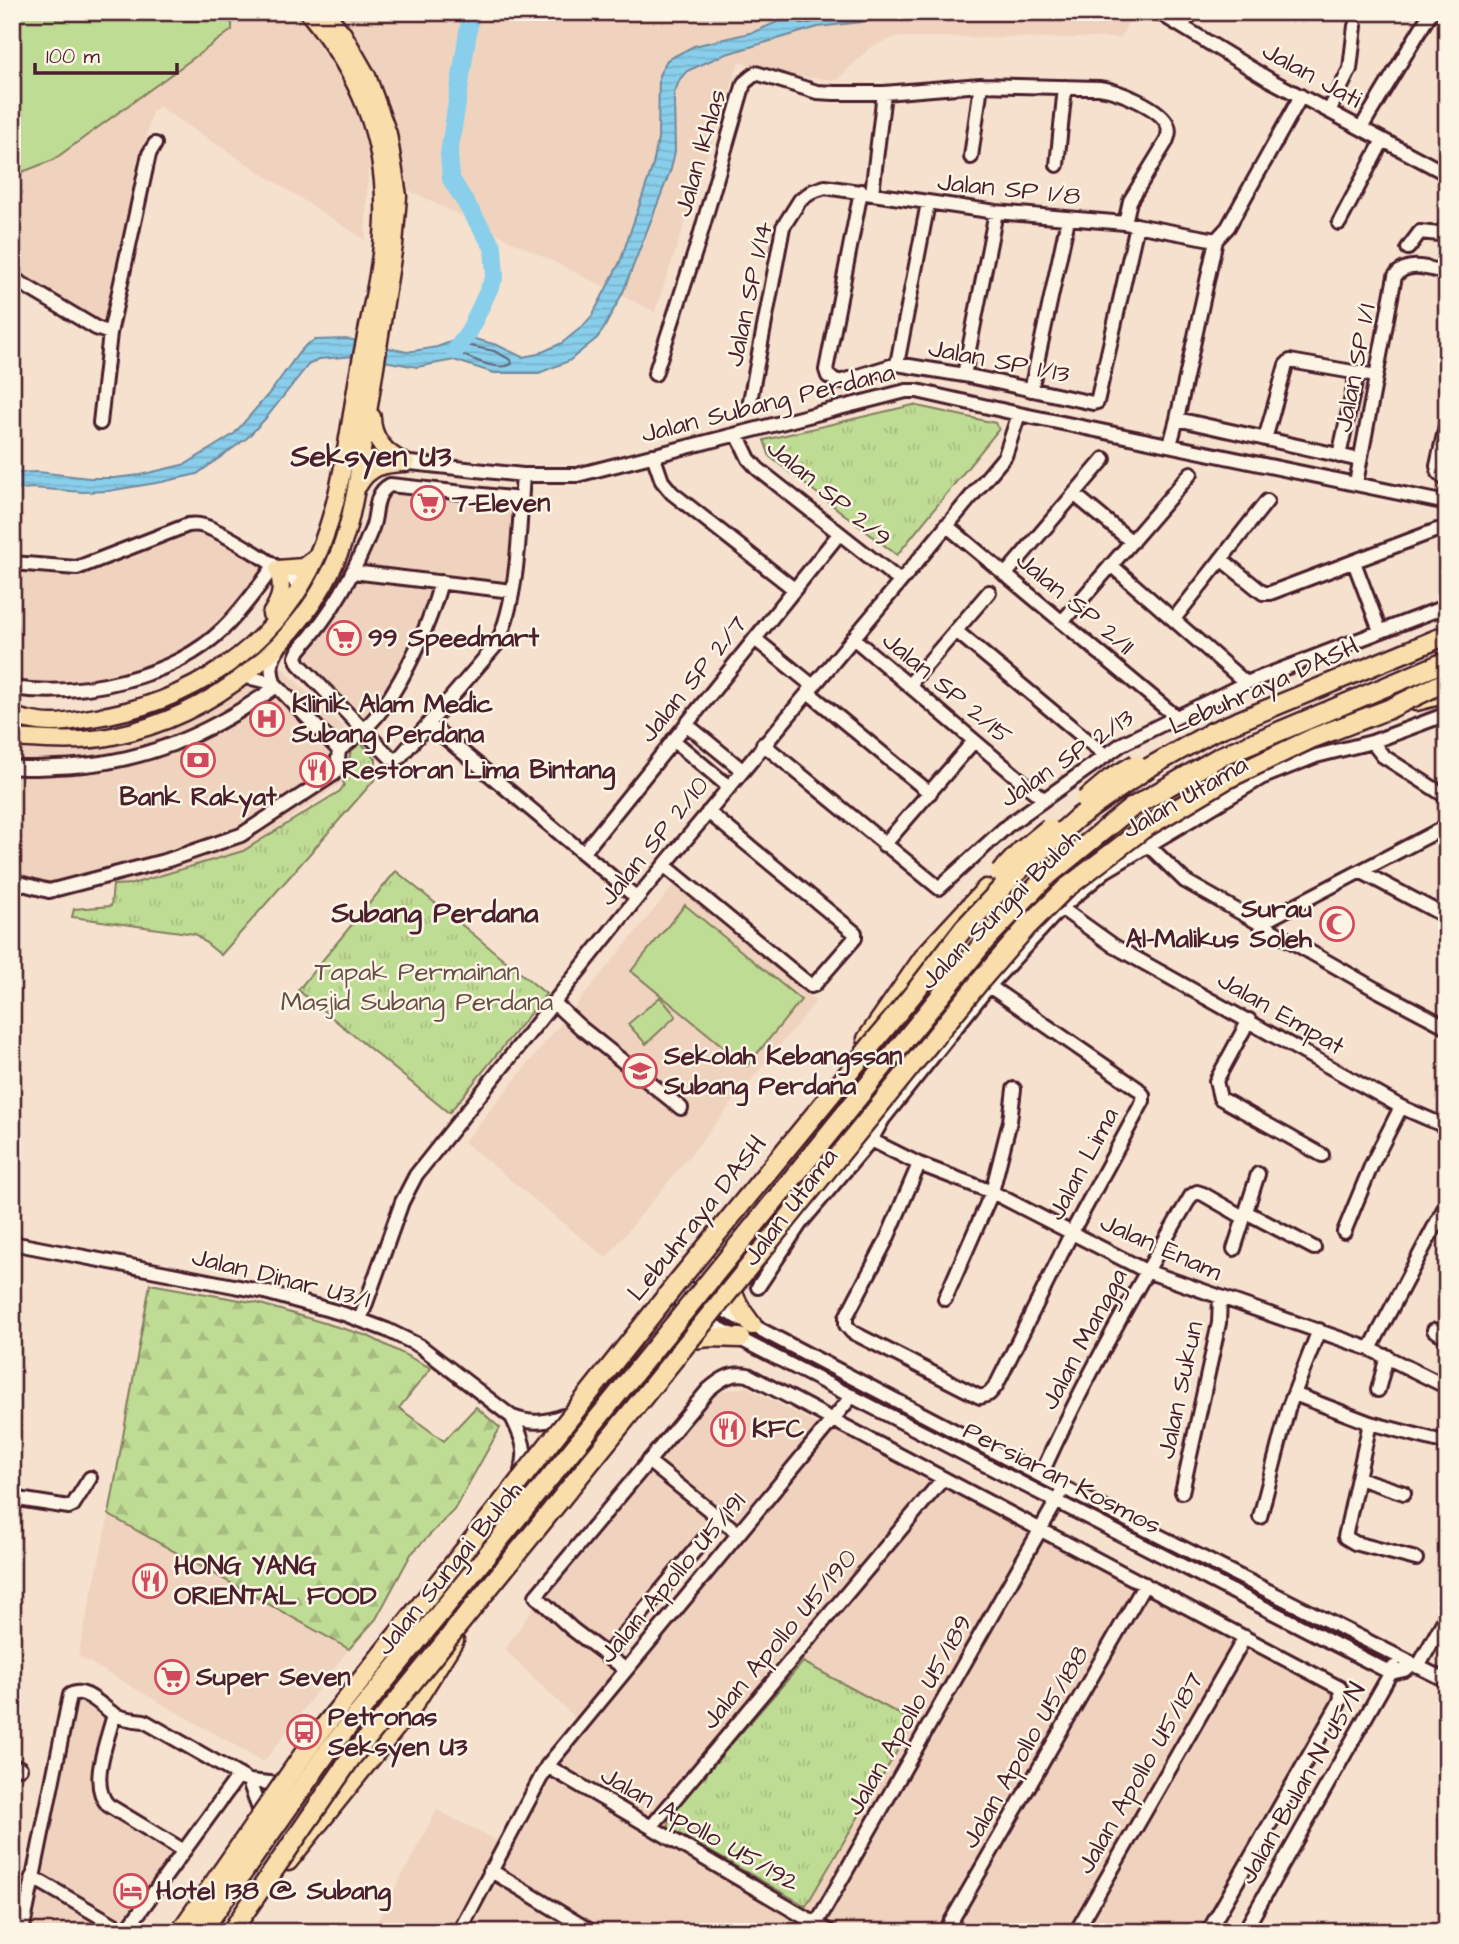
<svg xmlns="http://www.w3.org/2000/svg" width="1459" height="1944" font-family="'Architects Daughter',sans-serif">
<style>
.built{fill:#f0d3be}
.green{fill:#bfdc94;stroke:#847e60;stroke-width:2}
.forest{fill:url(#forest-firs);stroke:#847e60;stroke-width:2}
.park{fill:url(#park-tufts);stroke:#847e60;stroke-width:2}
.water{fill:url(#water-rules);stroke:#70899e;stroke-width:2}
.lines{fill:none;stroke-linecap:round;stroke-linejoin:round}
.shore{stroke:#636578;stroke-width:2}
.river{stroke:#89cfeb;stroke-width:18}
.minor-casing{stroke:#4a1f2b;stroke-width:18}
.major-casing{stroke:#4a1f2b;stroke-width:21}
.highway-casing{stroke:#4a1f2b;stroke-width:23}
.minor{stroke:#fcf5e5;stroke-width:12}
.major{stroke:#f9deab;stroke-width:16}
.highway{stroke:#f9deab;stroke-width:18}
.highway-bridge-casing{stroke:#4a1f2b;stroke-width:23;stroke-linecap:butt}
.highway-bridge{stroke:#f9deab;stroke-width:18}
.labels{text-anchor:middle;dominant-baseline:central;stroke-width:5;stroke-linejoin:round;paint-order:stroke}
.street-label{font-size:26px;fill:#4a1f2b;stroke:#fcf5e5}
.poi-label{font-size:26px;font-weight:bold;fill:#4a1f2b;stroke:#fcf5e5;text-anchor:start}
.park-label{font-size:26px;fill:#674e45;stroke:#fcf5e5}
.neighbourhood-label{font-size:28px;font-weight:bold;fill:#4a1f2b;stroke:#fcf5e5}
.quarter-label{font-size:30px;font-weight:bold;fill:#4a1f2b;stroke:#fcf5e5}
</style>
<defs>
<pattern id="forest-firs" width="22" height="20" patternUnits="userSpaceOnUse" patternTransform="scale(1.75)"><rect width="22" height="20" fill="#bfdc94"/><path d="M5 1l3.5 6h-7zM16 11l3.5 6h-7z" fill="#a6bc80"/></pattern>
<pattern id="park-tufts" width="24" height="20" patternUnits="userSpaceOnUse" patternTransform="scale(1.75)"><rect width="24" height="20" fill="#bfdc94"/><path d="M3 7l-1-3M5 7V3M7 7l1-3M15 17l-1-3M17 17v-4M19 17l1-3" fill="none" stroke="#a6bc80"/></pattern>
<pattern id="water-rules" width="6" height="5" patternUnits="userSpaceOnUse" patternTransform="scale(1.75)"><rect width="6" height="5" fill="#89cfeb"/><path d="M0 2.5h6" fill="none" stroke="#78b1ca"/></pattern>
</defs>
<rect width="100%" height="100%" fill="#f5e1ce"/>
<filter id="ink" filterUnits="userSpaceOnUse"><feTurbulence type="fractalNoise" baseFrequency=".0143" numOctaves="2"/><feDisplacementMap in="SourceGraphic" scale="14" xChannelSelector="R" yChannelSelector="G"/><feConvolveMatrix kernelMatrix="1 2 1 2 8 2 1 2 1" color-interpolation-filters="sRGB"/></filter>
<g filter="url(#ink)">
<path class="built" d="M12 12 1133 13 1120 38 897 37 871 47 837 80 792 76 739 62 655 312 368 170 365 240 159 107 152 112 103 325 12 272Z
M387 491 516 503 509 586 437 578 431 603 398 675 364 725 300 657 335 614Z
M188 528 207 530 269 567 218 628 156 667 93 684H12V566L75 571Z
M272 658 376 759 243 851 131 884 49 891 12 886V748L28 750 90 748 129 740 194 718 228 696Z
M675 884 816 1001 606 1258 464 1142Z
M747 1387 817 1424 735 1523 722 1513 602 1656 619 1669 577 1720 505 1650 541 1595 710 1393Z
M833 1430 1337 1690 1338 1697 1205 1932H372L437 1810 507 1846 548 1770Z
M109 1515 349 1649 264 1762 78 1656Z
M72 1698H84L110 1716 95 1790 179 1852 121 1932H26Z"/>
<path class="green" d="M12 12H225L232 24V30L53 160 12 176Z
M685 905 801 1000 747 1066 631 971Z
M660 997 676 1016 646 1044 628 1024Z"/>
<path class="forest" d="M150 1284 257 1303 368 1336 431 1368 399 1408 444 1441 476 1407 500 1428 454 1510 411 1554 376 1619 349 1649 109 1515Z"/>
<path class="park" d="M913 405 995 423 999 429 897 555 770 457 764 440Z
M361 743 376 759V778L221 955 195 934 72 917 74 909 111 906 113 885 132 884 243 851 340 791 344 785 342 777 346 771 352 747Z
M396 871 546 994 449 1113 298 990Z
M803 1662 914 1722 806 1906 669 1828 668 1817Z"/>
<path class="water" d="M800 12H882L861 22 818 27 723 55 687 71 680 79 674 94 675 151 671 169 623 292 603 330 597 338 569 361 539 373H494L454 360 417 367 356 356 319 359 308 365 266 418 247 438 197 474 162 482 108 491 83 492 32 488 12 490V473L38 472 89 478H114L140 475 186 464 234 434 272 390 298 354 306 345 315 340 348 339 407 352 437 347 459 339H475L497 345 522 357 538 354 562 343 583 326 592 316 620 262 653 165 658 139 659 75 667 60 694 46 754 32Z"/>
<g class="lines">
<path class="shore" d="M800 12 798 21 802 24 867 12
M466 345 494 351 511 360 512 364C496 372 471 358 456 352L457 347Z"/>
<path class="river" d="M455 351 469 332 495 276 493 247 451 179 449 154 471 12"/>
<g class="minor-casing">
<path id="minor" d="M1158 12 1270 80 1447 174
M1181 26 1193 12
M1329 111 1350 69 1355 26
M1361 128 1431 12
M971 157 981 85
M1057 165 1065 87
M861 191 826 370 828 376 839 382 897 364 964 375 1093 403 1097 402 1137 225
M872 193 884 93
M1339 223 1383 140
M1408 248 1420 232 1439 234 1447 226
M12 278 96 328 110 333
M897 364 928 203
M655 374 698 243 744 83 756 73 817 92 834 93H884L981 85 1099 88C1117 90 1162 108 1168 126 1170 132 1168 137 1166 142L1130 201 1125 223
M964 375 996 212
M1031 390 1068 219
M750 401 783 227 800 200 813 191 825 187 996 212 1125 223 1216 240
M1177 419 1360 460
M1447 421 1437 466 1439 473 1447 481
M100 423 110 333 149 154 155 144
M737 434 749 459 758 469 900 581
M1265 439 1286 365 1290 361 1376 376
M1170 445 1177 419 1216 240 1228 227 1301 96
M653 455 662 481 672 493 794 589
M1339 456 1357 374
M354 457 523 475H577L906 391H917L1019 414 1447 503
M1356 483 1395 276C1409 260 1429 269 1447 273
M1074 494 1132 542
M521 499 390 485C373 494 378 513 372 528 353 576 333 612 299 650L296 657 299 664 391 758 397 759 400 757 497 644C519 596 519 528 523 475
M946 525 1175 716
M1221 559 1263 593H1270L1437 530 1447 531
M1354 562 1380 631
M12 563 77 568 188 525C194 524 198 524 204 526 223 532 290 572 301 588
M1111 565 1246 683
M353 572 512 591
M1005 575 1104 459
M1174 619 1267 501
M1062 622 1191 473
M956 631 1105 755
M853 638 1043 799
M755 639 813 686
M240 680 246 677 274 683 339 750
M274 683C270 668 270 661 279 648
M909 685 989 592
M12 688C80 698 173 678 223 629 242 610 258 588 274 566
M808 692 930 793
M429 724 637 898
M686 724 742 770
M673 740 729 787
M1372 742 1383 756 1447 797
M763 744 939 888 1007 826 1122 744 1246 683 1447 606
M339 750C355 738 371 725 382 709 408 672 429 626 441 582
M12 767C26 769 41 768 55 767 140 765 209 735 277 686
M1147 844 1185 881 1375 989 1447 1027
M884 845 974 741
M583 853 839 534
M664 865 811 986 814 985 855 938V933L708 812
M1360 871 1447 917
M12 881 49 891 168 860 241 835 334 774 337 768 339 750
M1061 908 1114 946 1401 1107 1447 1127
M1259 924 1447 826
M553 1002 580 1027 681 1108
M1249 1020 1216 1081 1220 1098 1322 1155
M871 1140 919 1164 992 1192 1146 1271 1370 1349 1447 1387
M919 1164 886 1241 846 1317V1325L852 1332 980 1397 989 1394 996 1386 1072 1232 1143 1101V1095L1138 1089 989 986
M1246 1212 1314 1248
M1344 1232 1372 1164 1401 1107
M12 1243 265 1292 344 1314 387 1330 420 1346 512 1417C531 1424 544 1423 563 1416
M1234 1249 1258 1174
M673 1284 686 1287 702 1299 1064 1488 1447 1681
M673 1284 681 1303 703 1320 1391 1673 1404 1670 1413 1664
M758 1287 800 1224 871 1140 883 1119 989 986 1061 908 1105 871 1261 778 1316 756 1372 742 1447 714
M945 1299 992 1192 1010 1121 1014 1089
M360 1320 402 1202 416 1175 637 898 1005 456 1019 414
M1434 1330 1447 1337
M1370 1349 1447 1203
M1378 1390 1387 1356
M1294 1394 1370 1423 1447 1443
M512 1417C521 1436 529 1451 521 1471
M1370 1423 1345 1537 1355 1543 1416 1559
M648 1461 738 1533
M1041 1475C1084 1379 1137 1287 1191 1196L1197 1192 1203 1194 1243 1217
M1358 1478 1404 1493
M1182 1492 1219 1323 1220 1298
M12 1498 69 1507 73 1505 90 1478
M1260 1517 1288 1409 1319 1330
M606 1656 721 1519
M1418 1667 1447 1615
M625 1669 572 1629 536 1596 708 1390C721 1379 731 1372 748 1375L1340 1688 1341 1698 1338 1705 1208 1932
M114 1714C108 1740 88 1784 108 1805L184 1851
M12 1766 20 1768
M547 1766 830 1932
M249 1781 260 1812
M651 1827 942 1480
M490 1870 592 1932
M32 1877 125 1931
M816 1924 1060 1495
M22 1932 70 1695C85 1686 102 1707 115 1715 124 1719 133 1720 144 1721L249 1781 280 1784
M125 1932 239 1775
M459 1932 547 1766 852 1396
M945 1932 1145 1584
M1076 1932 1245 1637
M1244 1932 1394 1667"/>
</g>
<g class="major-casing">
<path id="major" d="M372 417C372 440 386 454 406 463
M358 486C369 467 382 464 403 463
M271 614C282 597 283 588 278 569L303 567 315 558
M12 717C26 719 41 724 54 723 66 723 79 720 91 718 188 704 276 648 317 556 342 499 348 433 359 372 368 322 382 271 384 220 387 139 359 74 308 12
M12 738C45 740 80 743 113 736 212 716 303 644 340 551 348 531 352 510 356 489L394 245 398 196 388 134 367 76 343 34 325 12"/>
</g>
<g class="highway-casing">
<path id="highway" d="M1416 701 1447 693
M974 964 1093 850 1175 792
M867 1039 926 954 986 889
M746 1244C729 1283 725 1290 752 1325
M653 1357 692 1339 710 1337 740 1338
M508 1554 553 1483
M288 1861 412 1707 454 1640"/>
</g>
<use href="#minor" class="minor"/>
<use href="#major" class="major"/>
<use href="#highway" class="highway"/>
<g class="highway-bridge-casing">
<path id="highway-bridge" d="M1085 800 1110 779 1136 764
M1000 873 1021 851 1049 828
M180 1932 312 1742 676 1284 914 993 964 928 1016 873 1077 818 1148 768 1212 732 1447 635
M201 1932 328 1751 985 941 1045 878 1131 808 1221 756 1447 661
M231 1932 351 1758 981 980 1026 928 1065 889 1143 829 1227 779 1313 738 1389 709 1447 681"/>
</g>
<use href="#highway-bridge" class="highway-bridge"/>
</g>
</g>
<defs>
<g id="supermarket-ring" transform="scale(1.75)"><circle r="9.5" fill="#fcf5e5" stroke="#d1495b" stroke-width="1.5"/><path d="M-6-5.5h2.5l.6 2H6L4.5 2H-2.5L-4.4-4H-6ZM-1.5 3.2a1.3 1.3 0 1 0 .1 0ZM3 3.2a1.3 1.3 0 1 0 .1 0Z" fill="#d1495b"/></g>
<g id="hospital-ring" transform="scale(1.75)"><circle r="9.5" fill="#fcf5e5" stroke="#d1495b" stroke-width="1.5"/><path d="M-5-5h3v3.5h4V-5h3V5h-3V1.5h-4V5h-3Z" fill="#d1495b"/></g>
<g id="bank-ring" transform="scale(1.75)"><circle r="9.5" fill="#fcf5e5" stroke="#d1495b" stroke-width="1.5"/><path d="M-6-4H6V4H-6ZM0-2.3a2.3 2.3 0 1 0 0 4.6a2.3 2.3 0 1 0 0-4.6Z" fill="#d1495b"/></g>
<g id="restaurant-ring" transform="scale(1.75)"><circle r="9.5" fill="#fcf5e5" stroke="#d1495b" stroke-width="1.5"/><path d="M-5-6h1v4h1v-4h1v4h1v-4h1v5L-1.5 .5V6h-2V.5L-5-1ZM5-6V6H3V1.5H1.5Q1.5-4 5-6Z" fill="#d1495b"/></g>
<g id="mosque-ring" transform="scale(1.75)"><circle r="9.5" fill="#fcf5e5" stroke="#d1495b" stroke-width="1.5"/><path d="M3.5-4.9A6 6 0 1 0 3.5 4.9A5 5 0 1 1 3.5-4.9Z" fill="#d1495b"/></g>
<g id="school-ring" transform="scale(1.75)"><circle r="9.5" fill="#fcf5e5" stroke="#d1495b" stroke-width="1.5"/><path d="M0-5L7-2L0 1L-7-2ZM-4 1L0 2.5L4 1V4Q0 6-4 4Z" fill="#d1495b"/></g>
<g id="bus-ring" transform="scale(1.75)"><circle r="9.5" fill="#fcf5e5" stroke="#d1495b" stroke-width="1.5"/><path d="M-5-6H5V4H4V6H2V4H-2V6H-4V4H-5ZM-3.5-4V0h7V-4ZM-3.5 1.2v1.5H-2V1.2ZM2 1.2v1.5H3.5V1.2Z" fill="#d1495b"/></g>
<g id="hotel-ring" transform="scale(1.75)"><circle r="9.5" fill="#fcf5e5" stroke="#d1495b" stroke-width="1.5"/><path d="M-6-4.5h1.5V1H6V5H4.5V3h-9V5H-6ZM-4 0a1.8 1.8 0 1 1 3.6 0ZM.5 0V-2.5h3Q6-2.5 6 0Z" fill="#d1495b"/></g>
</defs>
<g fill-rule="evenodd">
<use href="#supermarket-ring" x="428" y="503"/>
<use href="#supermarket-ring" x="344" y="638"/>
<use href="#hospital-ring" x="267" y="719"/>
<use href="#bank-ring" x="198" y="760"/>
<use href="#restaurant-ring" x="317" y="770"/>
<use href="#mosque-ring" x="1337" y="924"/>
<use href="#school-ring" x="640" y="1071"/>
<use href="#restaurant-ring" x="728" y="1429"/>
<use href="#restaurant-ring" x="150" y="1581"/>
<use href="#supermarket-ring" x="172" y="1677"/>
<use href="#bus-ring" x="304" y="1732"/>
<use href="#hotel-ring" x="131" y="1891"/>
</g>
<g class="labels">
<g class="street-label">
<text transform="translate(1312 75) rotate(29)">Jalan Jati</text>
<text transform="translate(700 153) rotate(-74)">Jalan Ikhlas</text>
<text transform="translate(1009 189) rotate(6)">Jalan SP 1/8</text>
<text transform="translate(749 294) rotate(-78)">Jalan SP 1/14</text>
<text transform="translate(999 361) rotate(11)">Jalan SP 1/13</text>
<text transform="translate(1355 368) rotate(-79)">Jalan SP 1/1</text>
<text transform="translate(768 403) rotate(-14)">Jalan Subang Perdana</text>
<text transform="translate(829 493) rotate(40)">Jalan SP 2/9</text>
<text transform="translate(1075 603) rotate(40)">Jalan SP 2/11</text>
<text transform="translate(693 679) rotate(-51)">Jalan SP 2/7</text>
<text transform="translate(1264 686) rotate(-24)">Lebuhraya DASH</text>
<text transform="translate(947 688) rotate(40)">Jalan SP 2/15</text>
<text transform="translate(1067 758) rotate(-34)">Jalan SP 2/13</text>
<text transform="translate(1185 797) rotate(-30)">Jalan Utama</text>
<text transform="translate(654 841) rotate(-51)">Jalan SP 2/10</text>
<text transform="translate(1000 909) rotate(-45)">Jalan Sungai Buloh</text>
<text transform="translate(1281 1013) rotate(30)">Jalan Empat</text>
<text transform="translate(1083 1164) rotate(-62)">Jalan Lima</text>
<text transform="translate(790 1207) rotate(-53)">Jalan Utama</text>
<text transform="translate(697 1218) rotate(-51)">Lebuhraya DASH</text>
<text transform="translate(1161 1247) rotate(24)">Jalan Enam</text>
<text transform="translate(281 1278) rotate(14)">Jalan Dinar U3/1</text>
<text transform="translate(1084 1339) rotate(-62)">Jalan Mangga</text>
<text transform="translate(1180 1390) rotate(-78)">Jalan Sukun</text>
<text transform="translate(1062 1478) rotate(27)">Persiaran Kosmos</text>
<text transform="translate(449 1568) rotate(-51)">Jalan Sungai Buloh</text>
<text transform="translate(672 1578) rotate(-50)">Jalan Apollo U5/191</text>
<text transform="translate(779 1639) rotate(-50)">Jalan Apollo U5/190</text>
<text transform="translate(909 1715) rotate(-60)">Jalan Apollo U5/189</text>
<text transform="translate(1025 1747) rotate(-60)">Jalan Apollo U5/188</text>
<text transform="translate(1140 1773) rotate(-60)">Jalan Apollo U5/187</text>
<text transform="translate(1302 1783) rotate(-60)">Jalan Bulan N U5/N</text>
<text transform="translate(700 1829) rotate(30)">Jalan Apollo U5/192</text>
</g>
<g class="poi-label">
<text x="452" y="503">7-Eleven</text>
<text x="368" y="638">99 Speedmart</text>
<text x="292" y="704">Klinik Alam Medic<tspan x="292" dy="30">Subang Perdana</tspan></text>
<text x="342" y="770">Restoran Lima Bintang</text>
<text x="198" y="797" text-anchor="middle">Bank Rakyat</text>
<text x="1312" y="909" text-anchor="end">Surau<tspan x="1312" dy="30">Al-Malikus Soleh</tspan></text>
<text x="664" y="1056">Sekolah Kebangssan<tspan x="664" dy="30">Subang Perdana</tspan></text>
<text x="752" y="1429">KFC</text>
<text x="174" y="1566">HONG YANG<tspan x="174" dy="30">ORIENTAL FOOD</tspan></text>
<text x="196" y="1677">Super Seven</text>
<text x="328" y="1717">Petronas<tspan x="328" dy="30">Seksyen U3</tspan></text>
<text x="156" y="1891">Hotel 138 @ Subang</text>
</g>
<g class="park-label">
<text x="417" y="972">Tapak Permainan<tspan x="417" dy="30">Masjid Subang Perdana</tspan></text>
</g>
<g class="neighbourhood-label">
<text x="435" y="913">Subang Perdana</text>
</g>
<g class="quarter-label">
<text x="371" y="457">Seksyen U3</text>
</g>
</g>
<rect width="1459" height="1944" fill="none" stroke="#fcf5e5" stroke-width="42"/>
<rect x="21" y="21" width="1417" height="1902" fill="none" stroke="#4a1f2b" stroke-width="2.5" filter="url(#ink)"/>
<path d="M35 63v10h142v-10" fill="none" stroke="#4a1f2b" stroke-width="3.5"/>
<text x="46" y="63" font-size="21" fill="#4a1f2b" stroke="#fcf5e5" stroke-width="5" paint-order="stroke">100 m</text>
</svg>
